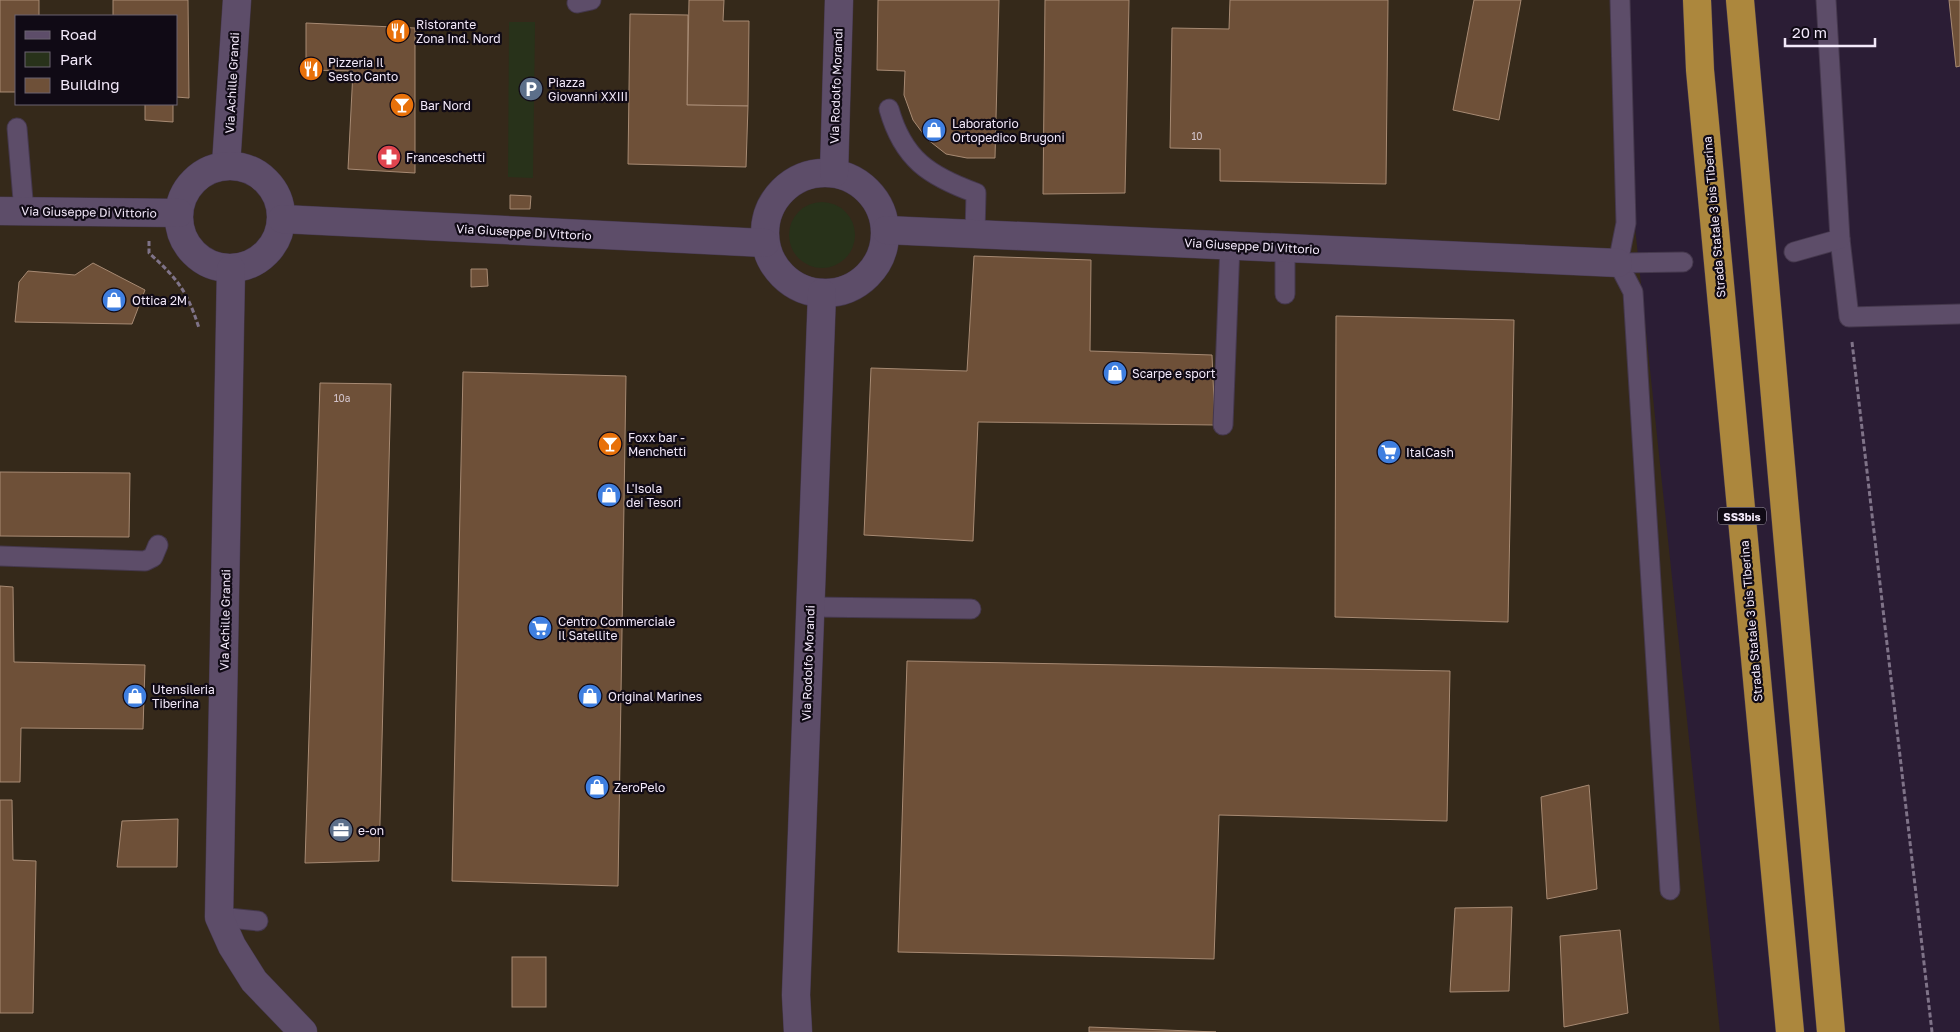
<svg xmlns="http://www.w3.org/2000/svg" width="1960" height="1032" font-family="'Golos Text',sans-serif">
  <rect width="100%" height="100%" fill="#2b1d35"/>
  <!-- industrial -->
  <path fill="#35291a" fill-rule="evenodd" d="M0 0H1611L1720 1032H0ZM16 16H176V104H16Z"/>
  <!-- green -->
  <g fill="#28321a">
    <path d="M509 22H535L533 178 508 177Z"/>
    <circle cx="822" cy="235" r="33"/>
  </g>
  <!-- building -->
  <g fill="#6e5038" stroke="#a78a73">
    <path d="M0 0H39V16H16V92H0Z"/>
    <path d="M113 0H188L189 98 176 97V16H113Z"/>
    <path d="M689 0H724L723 21H749L748 106 687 105Z"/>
    <path d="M878 0H999L995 158H967L946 154 927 139 913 120 904 95 905 71 877 70Z"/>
    <path d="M1045 0H1129L1125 193 1043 194Z"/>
    <path d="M1230 0H1388L1386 184 1220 181V149L1170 148 1172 28 1229 29Z"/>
    <path d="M1474 0H1521L1499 120 1453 110Z"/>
    <path d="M1949 0H1960V66L1956 67Z"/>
    <path d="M630 14 688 15 687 105 748 106 746 167 628 164Z"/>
    <path d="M306 23 415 28V173L348 169 353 71 306 70Z"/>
    <path d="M145 104H173V122L145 120Z"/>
    <path d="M510 195 531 196 530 209H510Z"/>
    <path d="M974 256 1091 260 1090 351 1212 355 1215 425 978 422 973 541 864 535 871 368 967 371Z"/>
    <path d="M93 263 145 290 132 324 15 322 19 282 28 271 75 275Z"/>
    <path d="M471 269H487L488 286 471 287Z"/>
    <path d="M1336 316 1514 320 1508 622 1335 617Z"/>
    <path d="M463 372 626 376 618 886 452 881Z"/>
    <path d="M320 383 391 384 379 861 305 863Z"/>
    <path d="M0 472 130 473 129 537 0 536Z"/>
    <path d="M0 586 13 587 14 662 145 665 143 729 21 728 20 782H0Z"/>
    <path d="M907 661 1450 671 1447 821 1219 815 1214 959 898 952Z"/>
    <path d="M1589 785 1597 889 1547 899 1541 797Z"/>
    <path d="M0 800H12L13 860 36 861 33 1013H0Z"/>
    <path d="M178 819 177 867H117L122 821Z"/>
    <path d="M1512 907 1509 991 1450 992 1455 908Z"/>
    <path d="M1620 930 1628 1013 1564 1027 1560 936Z"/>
    <rect x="512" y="957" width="34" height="50"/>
    <path d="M1089 1027 1216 1032H1089Z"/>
  </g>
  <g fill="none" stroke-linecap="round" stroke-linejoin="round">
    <!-- lane casing -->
    <g stroke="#45384d" stroke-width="21">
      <g id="lane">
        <path d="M1620 0 1626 223 1618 263 1633 292 1670 890"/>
        <path d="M577 3 591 0"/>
        <path d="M889 109C903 159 929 176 976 193L975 234"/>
        <path d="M17 128 24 212"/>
        <path d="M1840 239 1849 317 1960 314"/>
        <path d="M1285 248V294"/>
        <path d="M1794 252 1840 239 1826 0"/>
        <path d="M1618 263 1683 262"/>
        <path d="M1223 425 1230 245"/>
        <path d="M0 556 145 561 153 557 158 545"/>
        <path d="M810 607 971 609"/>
        <path d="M219 917 258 921"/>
      </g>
    </g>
    <!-- street casing -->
    <g stroke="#45384d" stroke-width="29">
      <g id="street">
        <path d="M226 165 237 0"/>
        <circle cx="230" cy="217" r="51"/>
        <circle cx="825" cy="233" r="60"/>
        <path d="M834 173 839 0"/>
        <path d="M0 211 179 213"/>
        <path d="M282 219 765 243"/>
        <path d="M886 230 1618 263"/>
        <path d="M231 269 219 917 232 946 254 981 303 1032"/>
        <path d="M798 1032 796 995 822 293"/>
      </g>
    </g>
    <!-- highway casing -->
    <g stroke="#45384d" stroke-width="29">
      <g id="highway">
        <path d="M1697 0 1700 70 1790 1032"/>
        <path d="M1740 0 1831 1032"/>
      </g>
    </g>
    <!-- path -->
    <g stroke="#7f7388" stroke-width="3" stroke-dasharray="5 2.5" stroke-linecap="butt">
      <path d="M149 241V253C178 279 187 291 199 328"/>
      <path d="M1852 342 1932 1032"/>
    </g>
    <!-- lane -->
    <use href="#lane" stroke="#5d4d69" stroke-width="19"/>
    <!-- street -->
    <use href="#street" stroke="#5d4d69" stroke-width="28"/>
    <!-- highway -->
    <use href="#highway" stroke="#ac873d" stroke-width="28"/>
  </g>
  <!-- icons -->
  <defs>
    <g id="restaurant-disc" transform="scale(1.25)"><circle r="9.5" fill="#e8710a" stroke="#100a15"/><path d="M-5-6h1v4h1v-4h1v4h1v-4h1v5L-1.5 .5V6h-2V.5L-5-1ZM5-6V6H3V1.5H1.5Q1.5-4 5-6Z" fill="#fff"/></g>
    <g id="parking-disc" transform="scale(1.25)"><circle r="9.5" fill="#5c6f8a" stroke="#100a15"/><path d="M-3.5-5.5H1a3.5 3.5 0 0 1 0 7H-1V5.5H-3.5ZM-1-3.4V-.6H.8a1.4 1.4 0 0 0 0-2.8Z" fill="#fff"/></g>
    <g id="bar-disc" transform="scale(1.25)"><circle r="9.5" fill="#e8710a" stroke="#100a15"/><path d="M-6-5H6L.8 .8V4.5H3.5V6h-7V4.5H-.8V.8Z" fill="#fff"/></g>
    <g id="shop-disc" transform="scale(1.25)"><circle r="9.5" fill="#3f7fe0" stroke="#100a15"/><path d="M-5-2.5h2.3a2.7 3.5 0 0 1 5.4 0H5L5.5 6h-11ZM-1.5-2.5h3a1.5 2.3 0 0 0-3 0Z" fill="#fff"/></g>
    <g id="pharmacy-disc" transform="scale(1.25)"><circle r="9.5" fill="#e0444e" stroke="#100a15"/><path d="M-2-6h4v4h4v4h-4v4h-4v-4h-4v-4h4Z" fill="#fff"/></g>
    <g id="supermarket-disc" transform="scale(1.25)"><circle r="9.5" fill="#3f7fe0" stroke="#100a15"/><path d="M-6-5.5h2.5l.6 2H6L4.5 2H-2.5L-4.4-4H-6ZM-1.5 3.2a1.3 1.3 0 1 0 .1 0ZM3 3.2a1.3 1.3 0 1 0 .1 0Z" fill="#fff"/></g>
    <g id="office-disc" transform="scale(1.25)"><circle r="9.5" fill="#5c6f8a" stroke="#100a15"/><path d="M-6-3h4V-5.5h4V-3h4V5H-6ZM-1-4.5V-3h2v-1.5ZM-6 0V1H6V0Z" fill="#fff"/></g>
  </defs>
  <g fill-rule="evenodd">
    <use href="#restaurant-disc" x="398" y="31"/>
    <use href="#restaurant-disc" x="311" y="69"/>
    <use href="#parking-disc" x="531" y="89"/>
    <use href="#bar-disc" x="402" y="105"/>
    <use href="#shop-disc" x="934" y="130"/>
    <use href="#pharmacy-disc" x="389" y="157"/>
    <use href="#shop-disc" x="114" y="300"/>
    <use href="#shop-disc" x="1115" y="373"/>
    <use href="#bar-disc" x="610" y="444"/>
    <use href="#supermarket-disc" x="1389" y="452"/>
    <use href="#shop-disc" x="609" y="495"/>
    <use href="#supermarket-disc" x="540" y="628"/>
    <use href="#shop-disc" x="135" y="696"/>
    <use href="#shop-disc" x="590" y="696"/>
    <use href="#shop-disc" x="597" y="787"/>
    <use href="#office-disc" x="341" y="830"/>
  </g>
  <g text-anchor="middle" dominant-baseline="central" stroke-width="4.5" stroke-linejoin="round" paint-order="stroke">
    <!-- number labels -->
    <g font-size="10" fill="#d2c3ca">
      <text x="1197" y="136">10</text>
      <text x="342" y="398">10a</text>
    </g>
    <!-- shield labels -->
    <rect fill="#100a15" stroke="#afa6b5" stroke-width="1" x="1718" y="507.5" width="48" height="17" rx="4"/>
    <g font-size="11" font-weight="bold" fill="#f3e9fa">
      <text x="1742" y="516">SS3bis</text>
    </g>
    <!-- poi labels -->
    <g font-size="12" fill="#f3e9fa" stroke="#100a15" text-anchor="start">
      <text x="416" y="24">Ristorante<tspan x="416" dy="14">Zona Ind. Nord</tspan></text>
      <text x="328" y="62">Pizzeria Il<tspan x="328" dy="14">Sesto Canto</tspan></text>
      <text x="548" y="82">Piazza<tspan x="548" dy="14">Giovanni XXIII</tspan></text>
      <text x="420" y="105">Bar Nord</text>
      <text x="952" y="123">Laboratorio<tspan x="952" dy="14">Ortopedico Brugoni</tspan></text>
      <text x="406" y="157">Franceschetti</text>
      <text x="132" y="300">Ottica 2M</text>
      <text x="1132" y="373">Scarpe e sport</text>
      <text x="628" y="437">Foxx bar -<tspan x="628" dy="14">Menchetti</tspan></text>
      <text x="1406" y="452">ItalCash</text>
      <text x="626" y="488">L'Isola<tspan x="626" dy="14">dei Tesori</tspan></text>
      <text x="558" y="621">Centro Commerciale<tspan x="558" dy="14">Il Satellite</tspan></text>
      <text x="152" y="689">Utensileria<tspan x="152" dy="14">Tiberina</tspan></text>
      <text x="608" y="696">Original Marines</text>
      <text x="614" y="787">ZeroPelo</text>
      <text x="358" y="830">e-on</text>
    </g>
    <!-- street labels -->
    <g font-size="12" fill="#f3e9fa" stroke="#100a15">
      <text transform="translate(232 83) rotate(-87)">Via Achille Grandi</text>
      <text transform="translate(836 86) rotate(-88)">Via Rodolfo Morandi</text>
      <text transform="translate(89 212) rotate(1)">Via Giuseppe Di Vittorio</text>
      <text transform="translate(1714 217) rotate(-95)">Strada Statale 3 bis Tiberina</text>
      <text transform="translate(524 232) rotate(3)">Via Giuseppe Di Vittorio</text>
      <text transform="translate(1252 246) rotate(3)">Via Giuseppe Di Vittorio</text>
      <text transform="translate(225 620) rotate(-89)">Via Achille Grandi</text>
      <text transform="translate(1751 621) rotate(-95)">Strada Statale 3 bis Tiberina</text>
      <text transform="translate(808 663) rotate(-88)">Via Rodolfo Morandi</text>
    </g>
  </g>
  <!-- legend -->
  <rect x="15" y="15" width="162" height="90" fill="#100a15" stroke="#6b6371"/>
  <rect x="25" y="31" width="25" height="8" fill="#5d4d69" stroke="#6b6371"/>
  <text x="60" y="40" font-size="15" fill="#f3e9fa">Road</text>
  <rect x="25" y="52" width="25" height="15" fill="#28321a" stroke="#6b6371"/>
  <text x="60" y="65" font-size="15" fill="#f3e9fa">Park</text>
  <rect x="25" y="78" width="25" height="15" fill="#6e5038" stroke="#6b6371"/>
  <text x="60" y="90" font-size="15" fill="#f3e9fa">Building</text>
  <!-- scale -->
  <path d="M1785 38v8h90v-8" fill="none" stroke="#f3e9fa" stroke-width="2.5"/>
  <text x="1792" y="38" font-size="15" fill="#f3e9fa" stroke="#100a15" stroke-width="4" paint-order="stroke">20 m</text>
</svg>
